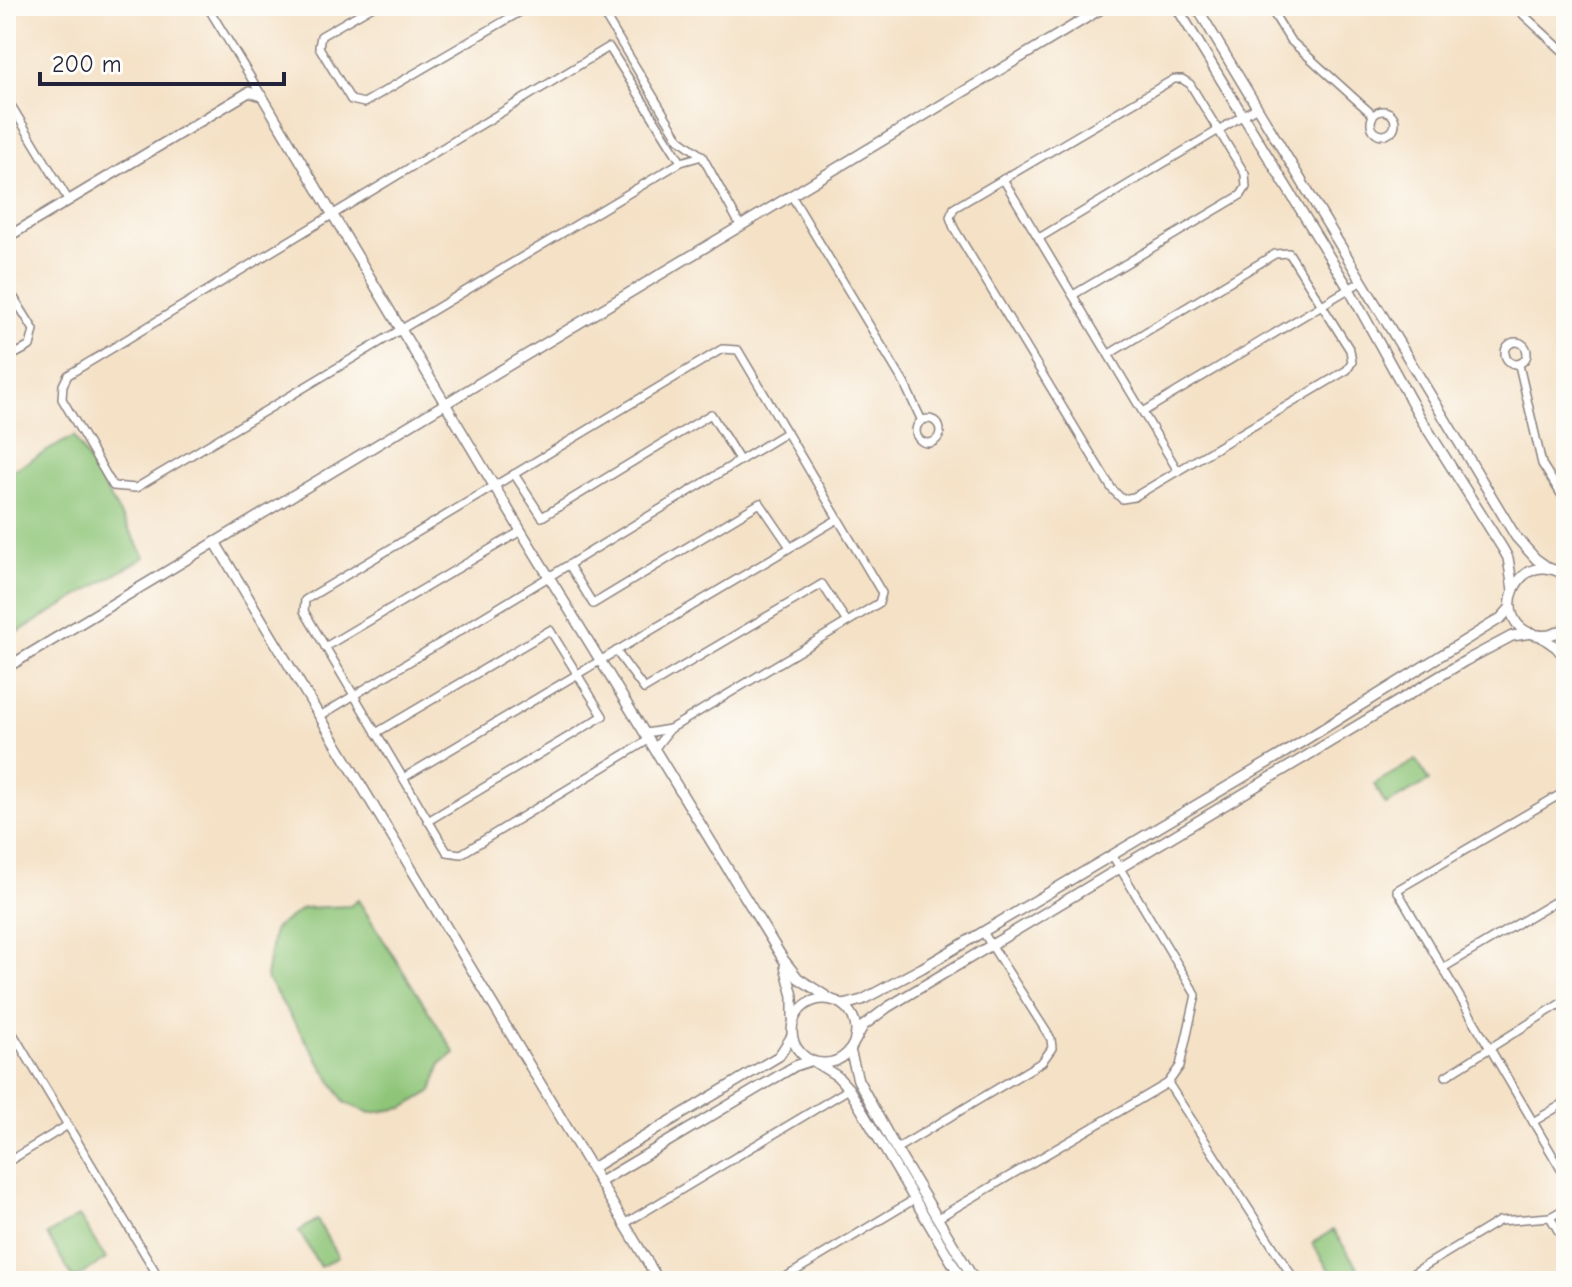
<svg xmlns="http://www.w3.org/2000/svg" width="1572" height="1287" font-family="'Comic Neue',sans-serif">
  <rect width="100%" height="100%" fill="#fdfcf7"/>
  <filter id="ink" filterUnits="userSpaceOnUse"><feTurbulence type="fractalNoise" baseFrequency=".0125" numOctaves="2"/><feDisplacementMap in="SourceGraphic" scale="16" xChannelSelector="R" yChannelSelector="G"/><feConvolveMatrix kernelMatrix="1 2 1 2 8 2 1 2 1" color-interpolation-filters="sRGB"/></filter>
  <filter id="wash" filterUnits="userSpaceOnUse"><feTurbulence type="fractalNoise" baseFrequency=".006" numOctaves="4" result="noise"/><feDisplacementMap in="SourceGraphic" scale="32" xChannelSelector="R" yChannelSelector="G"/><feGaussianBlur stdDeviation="1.8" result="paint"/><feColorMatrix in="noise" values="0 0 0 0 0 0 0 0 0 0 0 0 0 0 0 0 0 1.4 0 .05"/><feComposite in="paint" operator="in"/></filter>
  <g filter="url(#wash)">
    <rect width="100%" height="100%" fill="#f4e1c6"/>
    <!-- green -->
    <g fill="#8ec578" stroke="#58745a" stroke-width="2">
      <path d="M74 436 145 557 6 639V474Z"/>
      <path d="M1416 760 1429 781 1386 805 1374 784Z"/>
      <path d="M358 900 455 1053 441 1063 432 1091 403 1108 370 1113 345 1103 266 977 274 929 303 908 350 906Z"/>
      <path d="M79 1216 106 1259 74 1279 47 1235Z"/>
      <path d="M317 1220 338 1257 320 1267 299 1231Z"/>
      <path d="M1333 1230 1359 1270 1341 1281H1336L1312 1243Z"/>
    </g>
  </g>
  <g filter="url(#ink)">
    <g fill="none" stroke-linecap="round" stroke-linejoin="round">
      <!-- street casing -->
      <g stroke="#8b8280" stroke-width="10">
        <g id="street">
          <path d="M207 6 262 96"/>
          <path d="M373 6 321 36 319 47 351 100 364 103 530 6"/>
          <path d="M599 6 679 139 702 156 740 225"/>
          <path d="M1269 6 1290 40 1373 115"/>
          <path d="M1514 6 1566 54"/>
          <path d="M6 97 69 201"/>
          <circle cx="1383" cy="123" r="12"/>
          <path d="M681 162 609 47 68 375 63 385 62 399 113 486 136 488 681 162 702 156"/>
          <path d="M1003 179 1178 471"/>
          <path d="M791 195 904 383 922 421"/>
          <path d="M1039 238 1257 107"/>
          <path d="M6 285 34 330 30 346 6 359"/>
          <path d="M1073 295 1241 195 1246 187 1245 174 1190 84 1182 79H1174L954 208 950 217 954 228 1112 489 1122 499 1134 497 1347 370 1352 362 1350 350 1289 253 1275 254 1109 354"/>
          <circle cx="1516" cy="353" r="11"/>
          <path d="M1519 365 1542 464 1566 502"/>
          <path d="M1143 412 1362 281"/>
          <circle cx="928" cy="431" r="12"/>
          <path d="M514 474 542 517 711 414 740 461"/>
          <path d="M569 565 593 604 760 503 790 547"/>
          <path d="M325 647 521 531"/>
          <path d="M616 651 644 689 822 584 847 622"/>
          <path d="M320 716 787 432"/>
          <path d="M376 733 550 630 603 716 428 821"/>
          <path d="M646 733 670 729"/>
          <path d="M650 739 461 854 447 852 304 611 305 600 722 349 738 350 882 593 879 603 670 729 655 748"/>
          <path d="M403 778 838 519"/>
          <path d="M1566 791 1397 890 1566 1178"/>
          <path d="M1443 968 1566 895"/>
          <path d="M6 1022 161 1281"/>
          <path d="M1446 1076 1566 1000"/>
          <path d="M1168 1083 1295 1281"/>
          <path d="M1533 1122 1566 1102"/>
          <path d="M896 1149 1042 1062 1052 1048 1051 1039 983 932"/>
          <path d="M6 1163 68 1125"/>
          <path d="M1550 1217 1566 1208"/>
          <path d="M938 1218 1168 1083 1180 1066 1196 995 1112 855"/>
          <path d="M624 1224 849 1089"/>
          <path d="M779 1281 915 1199"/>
          <path d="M1400 1281 1499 1221 1550 1217 1566 1244"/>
        </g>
      </g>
      <!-- secondary casing -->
      <g stroke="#8b8280" stroke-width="12">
        <g id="secondary">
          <path d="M1176 6 1349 289 1421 419 1503 549 1508 558 1513 590"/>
          <path d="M1196 6 1516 537 1536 559 1550 569"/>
          <path d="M6 238 249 92 262 96 521 531 783 959 798 978 832 1000"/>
          <path d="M215 542 659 1281"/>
          <path d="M1566 576C1518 543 1486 623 1536 635 1547 637 1557 634 1566 627"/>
          <path d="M1539 635 1556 647 1566 659"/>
          <path d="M6 668 1106 6"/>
          <path d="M785 966 793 996V1018"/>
          <circle cx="824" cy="1031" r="32"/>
          <path d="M844 1005 862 1000 922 968 1284 753 1501 618 1511 607"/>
          <path d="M855 1041 863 1026 888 1007 1465 661 1512 636 1532 633"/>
          <path d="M850 1050 858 1080 896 1149 975 1281"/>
          <path d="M816 1063 837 1076 849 1089 963 1281"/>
          <path d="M592 1168 779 1056 792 1036"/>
          <path d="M600 1182 795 1066 810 1061"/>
        </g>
      </g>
      <!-- street -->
      <use href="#street" stroke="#fff" stroke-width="7"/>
      <!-- secondary -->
      <use href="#secondary" stroke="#fff" stroke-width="9"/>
    </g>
  </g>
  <!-- margin -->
  <rect width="1572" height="1287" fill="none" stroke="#fdfcf7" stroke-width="32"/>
  <!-- scale -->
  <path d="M40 72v12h244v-12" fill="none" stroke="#22223b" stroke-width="4"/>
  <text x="52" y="72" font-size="24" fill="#22223b" stroke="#fdfcf7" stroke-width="6" paint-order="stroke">200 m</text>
</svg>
